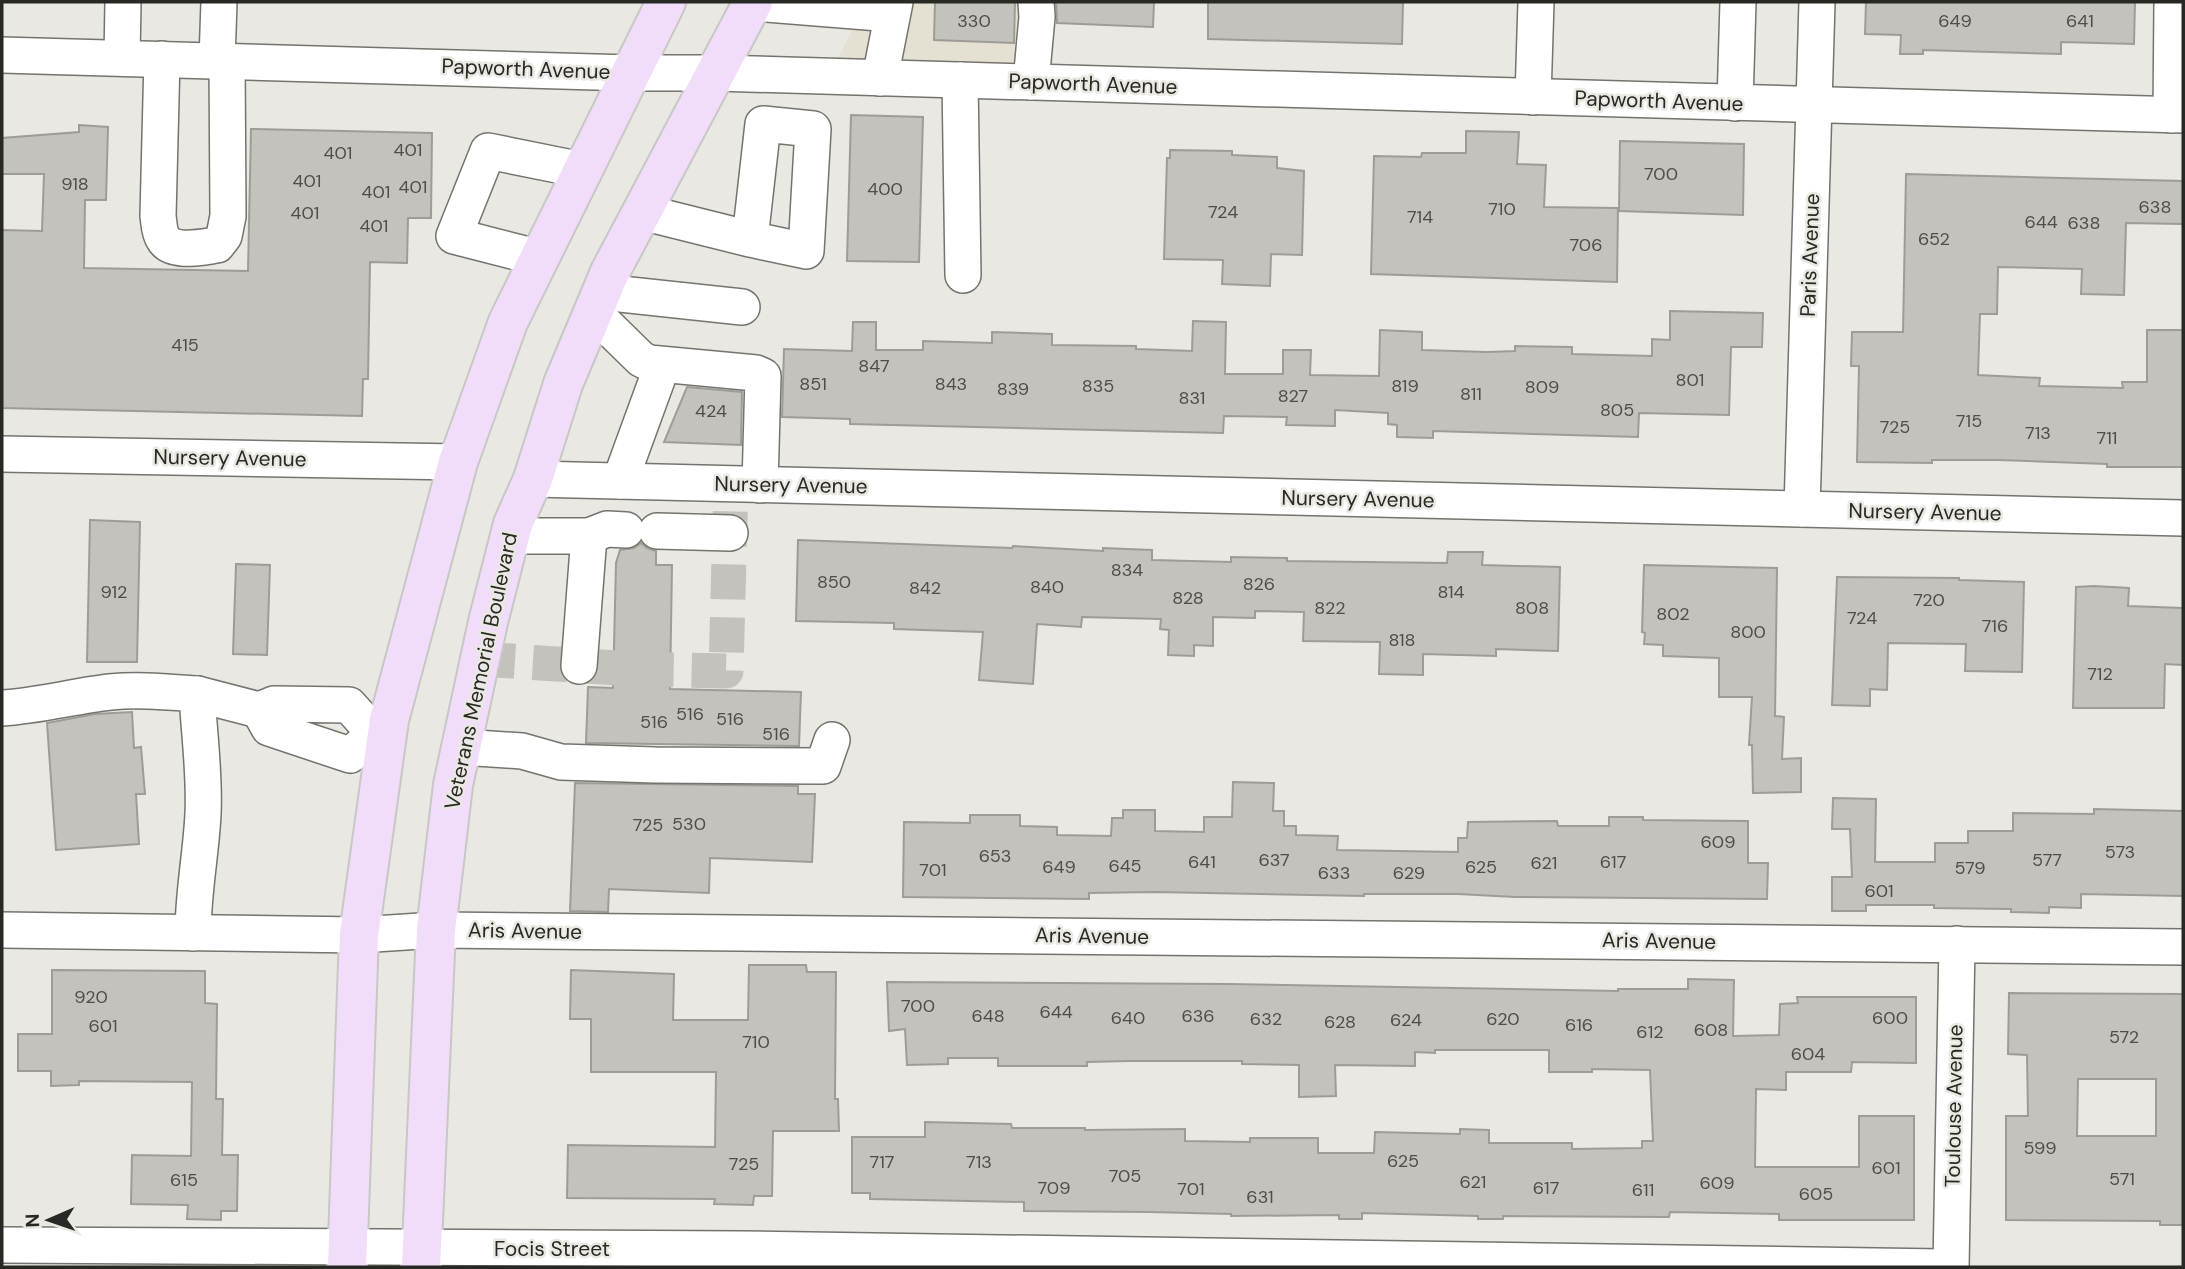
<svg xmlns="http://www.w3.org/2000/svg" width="2185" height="1269" font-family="'DM Sans',sans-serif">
  <rect width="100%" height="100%" fill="#eae8e2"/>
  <!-- built -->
  <g fill="#e4e0d2">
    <path d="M866 2H1025L1021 73 837 60Z"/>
    <path d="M463 1264 841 1267H463Z"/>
  </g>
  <!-- building -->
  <g fill="#c4c2bc" stroke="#9e9c96" stroke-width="2" fill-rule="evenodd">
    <path d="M935 2H1015L1014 43 934 40Z"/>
    <path d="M1056 2H1154L1153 27 1057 23Z"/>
    <path d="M1208 2H1403L1402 44 1208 39Z"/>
    <path d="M1866 2H2135L2134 44 2061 42V54L1923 50V54H1900L1901 35 1865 34Z"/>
    <path d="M851 115 923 117 919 262 847 261Z"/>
    <path d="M79 125 108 127 106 200H85L84 268 248 271 251 129 432 133 431 218H408L407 263 370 262 368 379H363L362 416 2 408V230L42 231 44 174H2V138L79 132Z"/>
    <path d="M1466 131 1519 132 1517 164 1546 165 1544 207 1618 208 1617 282 1371 274 1374 156 1421 157 1422 153H1466Z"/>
    <path d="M1620 141 1744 144 1743 215 1619 211Z"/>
    <path d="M1170 150 1232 151V155L1277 157V168L1304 171 1302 255 1271 254 1270 286 1222 284 1223 260 1164 259 1167 158H1170Z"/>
    <path d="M1906 174 2183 181V224L2126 223 2124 295 2081 294 2082 269 1998 267 1997 314H1980L1978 375 2040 378 2039 386 2123 388 2122 382H2147V330H2183V467H2107V464L1999 460H1932V463L1857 462 1859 366H1851L1852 332H1903Z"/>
    <path d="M1670 311 1763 313 1762 347H1731L1729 415 1639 413 1638 437 1433 431V438L1397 437V425L1388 424V413L1335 410V426L1286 425 1287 417 1224 416 1223 433 850 424V419L782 417 784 349 852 351 853 322H876V350H923V341L992 343V332L1052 334V345L1136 346V349L1192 351 1193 321 1226 322 1225 374H1283V350H1311L1310 375 1379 376 1380 330 1422 332V350L1487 352 1515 351V346L1572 347V354L1652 356V339L1670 340Z"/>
    <path d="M687 387 742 392 741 445 664 442Z"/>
    <path d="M90 520 140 522 137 662H87Z"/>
    <path d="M798 540 1012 548 1013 546 1103 551V548L1152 550V560L1231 562V557L1287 558V561L1447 563 1448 552H1483L1482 565 1560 567 1558 651 1496 649V656L1423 654V675L1379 674 1380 642 1303 641 1304 612 1255 611V618L1213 617V646L1194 645V656L1168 655 1169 630 1160 629 1161 619 1082 617 1081 627 1037 624 1033 684 979 680 983 632 894 629V623L796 621Z"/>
    <path d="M641 543 647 548 656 551V565H672L670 689 801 692 799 746 586 743 588 687 613 688 616 563 620 550 634 548Z"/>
    <path d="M236 564 270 565 267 655 233 654Z"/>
    <path d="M1644 565 1777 568 1775 716 1784 717 1782 759 1801 758V792L1753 793 1752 745H1749L1752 697H1719V658L1663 656V645L1644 644 1645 633 1642 632Z"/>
    <path d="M1837 577 1959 578V580L2024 582 2022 672 1965 671 1966 644 1888 643 1887 690 1870 689V706L1832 705Z"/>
    <path d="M2094 586 2129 588 2128 606 2183 608V665L2165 664 2164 708H2073L2076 587Z"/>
    <path d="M132 712 134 748 141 747 145 794H136L139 844 56 850 47 723 95 714Z"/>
    <path d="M1233 782 1274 783 1273 811H1284V826H1296V835L1338 836 1337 850 1458 852V838H1467L1468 822 1557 821 1558 826H1609V817H1643V820L1748 821V863H1768L1767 899 1515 897 1458 894H1364V896L1155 892 1089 893V899L903 897 904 822 970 823V815H1020V826L1057 827V835L1111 836 1112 818H1123V810H1155V831L1204 832V817H1232Z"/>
    <path d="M575 783 798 786V794H815L812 862 710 858 709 893 609 889 608 912 570 911Z"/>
    <path d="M1833 798 1876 799 1875 862H1935V843H1968V831H2013V813L2094 814V809L2183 811V896L2081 894V908L2049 907V913L2011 912V909L1934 908V905H1866V911H1832V877H1852L1850 829H1832Z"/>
    <path d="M749 965H806L807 972H836L835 1099H838L839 1131H773L772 1196H754L753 1205 714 1204 715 1199 567 1198 568 1145 715 1147 716 1072H591V1019H570L571 970 674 974 673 1020H748Z"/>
    <path d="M52 970 205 971V1003L217 1004 216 1099H223L222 1155H238L237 1211H221V1220L187 1219 188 1205 131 1204 132 1155 191 1156 192 1082 79 1081V1085L51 1086V1071H18V1034H52Z"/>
    <path d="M1688 979 1734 980 1733 1036 1779 1035 1780 1004 1798 1003 1797 997H1916V1063L1852 1062 1851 1072H1786V1090L1756 1089 1755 1167H1859V1116H1914V1220H1779V1214L1670 1212 1669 1217 1503 1216V1219H1478V1216L1362 1213V1219H1339V1215L1231 1216V1214L1149 1212 1024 1211V1202L870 1199V1193H852V1137H925V1122L1011 1124 1012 1128H1085V1130L1185 1129V1141L1250 1142V1138H1318V1153H1374L1375 1132 1460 1134V1129L1489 1130V1143H1572V1149L1642 1148V1141H1653L1650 1070 1592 1069V1072H1549V1050H1435V1053L1415 1052V1066L1335 1065 1336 1096 1299 1097V1065L1242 1064V1061H1129L1087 1062V1066H998V1058H948V1064L907 1065 905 1029 889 1031 887 982 1229 984 1618 991V989H1688Z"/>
    <path d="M2009 993 2183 994V1225H2160V1221L2006 1220V1116H2028L2027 1055 2008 1054ZM2078 1079H2156V1136H2077Z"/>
  </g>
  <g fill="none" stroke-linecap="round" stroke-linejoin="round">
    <!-- minor-tunnel -->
    <path stroke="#c3c2bc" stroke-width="35" stroke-dasharray="35 18" stroke-linecap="butt" d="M480 659 633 669 726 671 731 484"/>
    <!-- minor casing -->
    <g stroke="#75736d" stroke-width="38">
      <g id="minor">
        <path d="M752 3 892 14"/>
        <path d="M2 55 630 73H716L2183 115"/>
        <path d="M122 58 123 2"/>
        <path d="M162 59 158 216C159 222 159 232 163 238 171 254 202 247 217 245L224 236 228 216 227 60"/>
        <path d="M217 60 219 2"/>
        <path d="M880 78 895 2"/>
        <path d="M960 80 963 275"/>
        <path d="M1031 82 1037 17 1036 2"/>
        <path d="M1533 97 1536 2"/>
        <path d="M1735 103 1738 2"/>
        <path d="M2171 115 2172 2"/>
        <path d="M642 212 750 239 763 124 813 129 806 251 750 239"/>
        <path d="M540 258 454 236 488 151 582 170"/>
        <path d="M602 292 742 307"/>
        <path d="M593 312 641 359 649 363 756 373 763 376 760 485"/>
        <path d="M2 454 458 462"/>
        <path d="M533 479 2183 518"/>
        <path d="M620 481 662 366"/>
        <path d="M1802 509 1817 2"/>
        <path d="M657 531 730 533"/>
        <path d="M510 536H589L607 529 626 530"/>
        <path d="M579 666 589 536"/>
        <path d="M197 694 259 710"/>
        <path d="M2 708C38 706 74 696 110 692 139 689 168 692 197 694 199 733 205 774 203 814 201 854 193 893 193 933"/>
        <path d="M375 734 350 755 269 728 259 710 274 704 349 705 375 734 387 736"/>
        <path d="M461 747 522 751 561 762 655 765 823 766 832 740"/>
        <path d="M2 930 359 935 436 930 2183 947"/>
        <path d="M2 1245 741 1249 1942 1267"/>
        <path d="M1951 1267 1957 944"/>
      </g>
    </g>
    <!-- major casing -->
    <g stroke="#c7c7c6" stroke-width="42">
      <g id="major">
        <path d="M347 1267 359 935 389 720 458 462 508 322 666 2"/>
        <path d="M421 1267 436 930 453 785 488 622 513 524 533 479 563 384 610 272 753 2"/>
      </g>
    </g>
    <!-- minor -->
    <use href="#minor" stroke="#fff" stroke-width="35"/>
    <!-- major -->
    <use href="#major" stroke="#f1ddfa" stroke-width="38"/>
  </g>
  <g text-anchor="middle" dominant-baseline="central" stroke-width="5" stroke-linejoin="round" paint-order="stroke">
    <!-- number labels -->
    <g font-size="18" fill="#4f4e4b">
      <text x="974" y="21">330</text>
      <text x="1955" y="21">649</text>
      <text x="2080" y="21">641</text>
      <text x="408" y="150">401</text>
      <text x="338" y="153">401</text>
      <text x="1661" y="174">700</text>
      <text x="307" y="181">401</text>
      <text x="75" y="184">918</text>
      <text x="413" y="187">401</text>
      <text x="885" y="189">400</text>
      <text x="376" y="192">401</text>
      <text x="2155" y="207">638</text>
      <text x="1502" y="209">710</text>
      <text x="1223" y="212">724</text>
      <text x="305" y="213">401</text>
      <text x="1420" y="217">714</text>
      <text x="2041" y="222">644</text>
      <text x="2084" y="223">638</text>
      <text x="374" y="226">401</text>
      <text x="1934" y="239">652</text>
      <text x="1586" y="245">706</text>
      <text x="185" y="345">415</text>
      <text x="874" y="366">847</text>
      <text x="1690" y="380">801</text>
      <text x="813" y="384">851</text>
      <text x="951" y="384">843</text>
      <text x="1098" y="386">835</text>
      <text x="1405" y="386">819</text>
      <text x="1542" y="387">809</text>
      <text x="1013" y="389">839</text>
      <text x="1471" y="394">811</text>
      <text x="1293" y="396">827</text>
      <text x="1192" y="398">831</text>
      <text x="1617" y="410">805</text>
      <text x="711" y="411">424</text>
      <text x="1969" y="421">715</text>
      <text x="1895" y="427">725</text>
      <text x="2038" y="433">713</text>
      <text x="2107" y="438">711</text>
      <text x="1127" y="570">834</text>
      <text x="834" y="582">850</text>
      <text x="1259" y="584">826</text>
      <text x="1047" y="587">840</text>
      <text x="925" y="588">842</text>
      <text x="114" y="592">912</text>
      <text x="1451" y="592">814</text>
      <text x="1188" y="598">828</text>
      <text x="1929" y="600">720</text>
      <text x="1330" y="608">822</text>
      <text x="1532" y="608">808</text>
      <text x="1673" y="614">802</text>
      <text x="1862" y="618">724</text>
      <text x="1995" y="626">716</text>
      <text x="1748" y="632">800</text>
      <text x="1402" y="640">818</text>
      <text x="2100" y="674">712</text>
      <text x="690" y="714">516</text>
      <text x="730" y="719">516</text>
      <text x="654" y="722">516</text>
      <text x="776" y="734">516</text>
      <text x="689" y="824">530</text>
      <text x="648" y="825">725</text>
      <text x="1718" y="842">609</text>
      <text x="2120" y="852">573</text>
      <text x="995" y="856">653</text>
      <text x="1274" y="860">637</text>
      <text x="2047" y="860">577</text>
      <text x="1202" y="862">641</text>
      <text x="1613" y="862">617</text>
      <text x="1544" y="863">621</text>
      <text x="1125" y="866">645</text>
      <text x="1059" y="867">649</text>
      <text x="1481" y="867">625</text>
      <text x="1970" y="868">579</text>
      <text x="933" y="870">701</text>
      <text x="1334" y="873">633</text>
      <text x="1409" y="873">629</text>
      <text x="1879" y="891">601</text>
      <text x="91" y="997">920</text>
      <text x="918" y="1006">700</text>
      <text x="1056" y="1012">644</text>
      <text x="988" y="1016">648</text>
      <text x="1198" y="1016">636</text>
      <text x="1128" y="1018">640</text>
      <text x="1890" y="1018">600</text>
      <text x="1266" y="1019">632</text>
      <text x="1503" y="1019">620</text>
      <text x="1406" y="1020">624</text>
      <text x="1340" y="1022">628</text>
      <text x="1579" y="1025">616</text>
      <text x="103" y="1026">601</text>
      <text x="1711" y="1030">608</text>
      <text x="1650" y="1032">612</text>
      <text x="2124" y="1037">572</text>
      <text x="756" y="1042">710</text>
      <text x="1808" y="1054">604</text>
      <text x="2040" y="1148">599</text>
      <text x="1403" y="1161">625</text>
      <text x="882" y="1162">717</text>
      <text x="979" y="1162">713</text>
      <text x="744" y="1164">725</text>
      <text x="1886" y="1168">601</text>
      <text x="1125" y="1176">705</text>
      <text x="2122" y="1179">571</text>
      <text x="184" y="1180">615</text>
      <text x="1473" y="1182">621</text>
      <text x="1717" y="1183">609</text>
      <text x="1054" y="1188">709</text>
      <text x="1546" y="1188">617</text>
      <text x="1191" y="1189">701</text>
      <text x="1643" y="1190">611</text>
      <text x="1816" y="1194">605</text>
      <text x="1260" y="1197">631</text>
    </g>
    <!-- street labels -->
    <g font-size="21" fill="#282825" stroke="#eae8e2">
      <text transform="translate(526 69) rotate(2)">Papworth Avenue</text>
      <text transform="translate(1093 84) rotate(2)">Papworth Avenue</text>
      <text transform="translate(1659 101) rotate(2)">Papworth Avenue</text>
      <text transform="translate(1810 255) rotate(-88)">Paris Avenue</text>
      <text transform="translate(230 458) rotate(1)">Nursery Avenue</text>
      <text transform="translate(791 485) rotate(1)">Nursery Avenue</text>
      <text transform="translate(1358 499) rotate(1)">Nursery Avenue</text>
      <text transform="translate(1925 512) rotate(1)">Nursery Avenue</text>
      <text transform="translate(481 671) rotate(-78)">Veterans Memorial Boulevard</text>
      <text transform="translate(525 931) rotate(1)">Aris Avenue</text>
      <text transform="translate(1092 936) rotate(1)">Aris Avenue</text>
      <text transform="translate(1659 941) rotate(1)">Aris Avenue</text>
      <text transform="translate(1954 1106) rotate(-89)">Toulouse Avenue</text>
      <text x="552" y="1249">Focis Street</text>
    </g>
  </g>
  <!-- border -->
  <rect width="2185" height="1269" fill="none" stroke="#282825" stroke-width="7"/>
  <!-- north arrow -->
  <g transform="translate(49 1220) rotate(268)" stroke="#eae8e2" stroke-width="5" paint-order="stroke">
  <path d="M0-5L12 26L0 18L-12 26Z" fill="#282825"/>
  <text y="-10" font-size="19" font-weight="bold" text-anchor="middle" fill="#282825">N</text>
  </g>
</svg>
